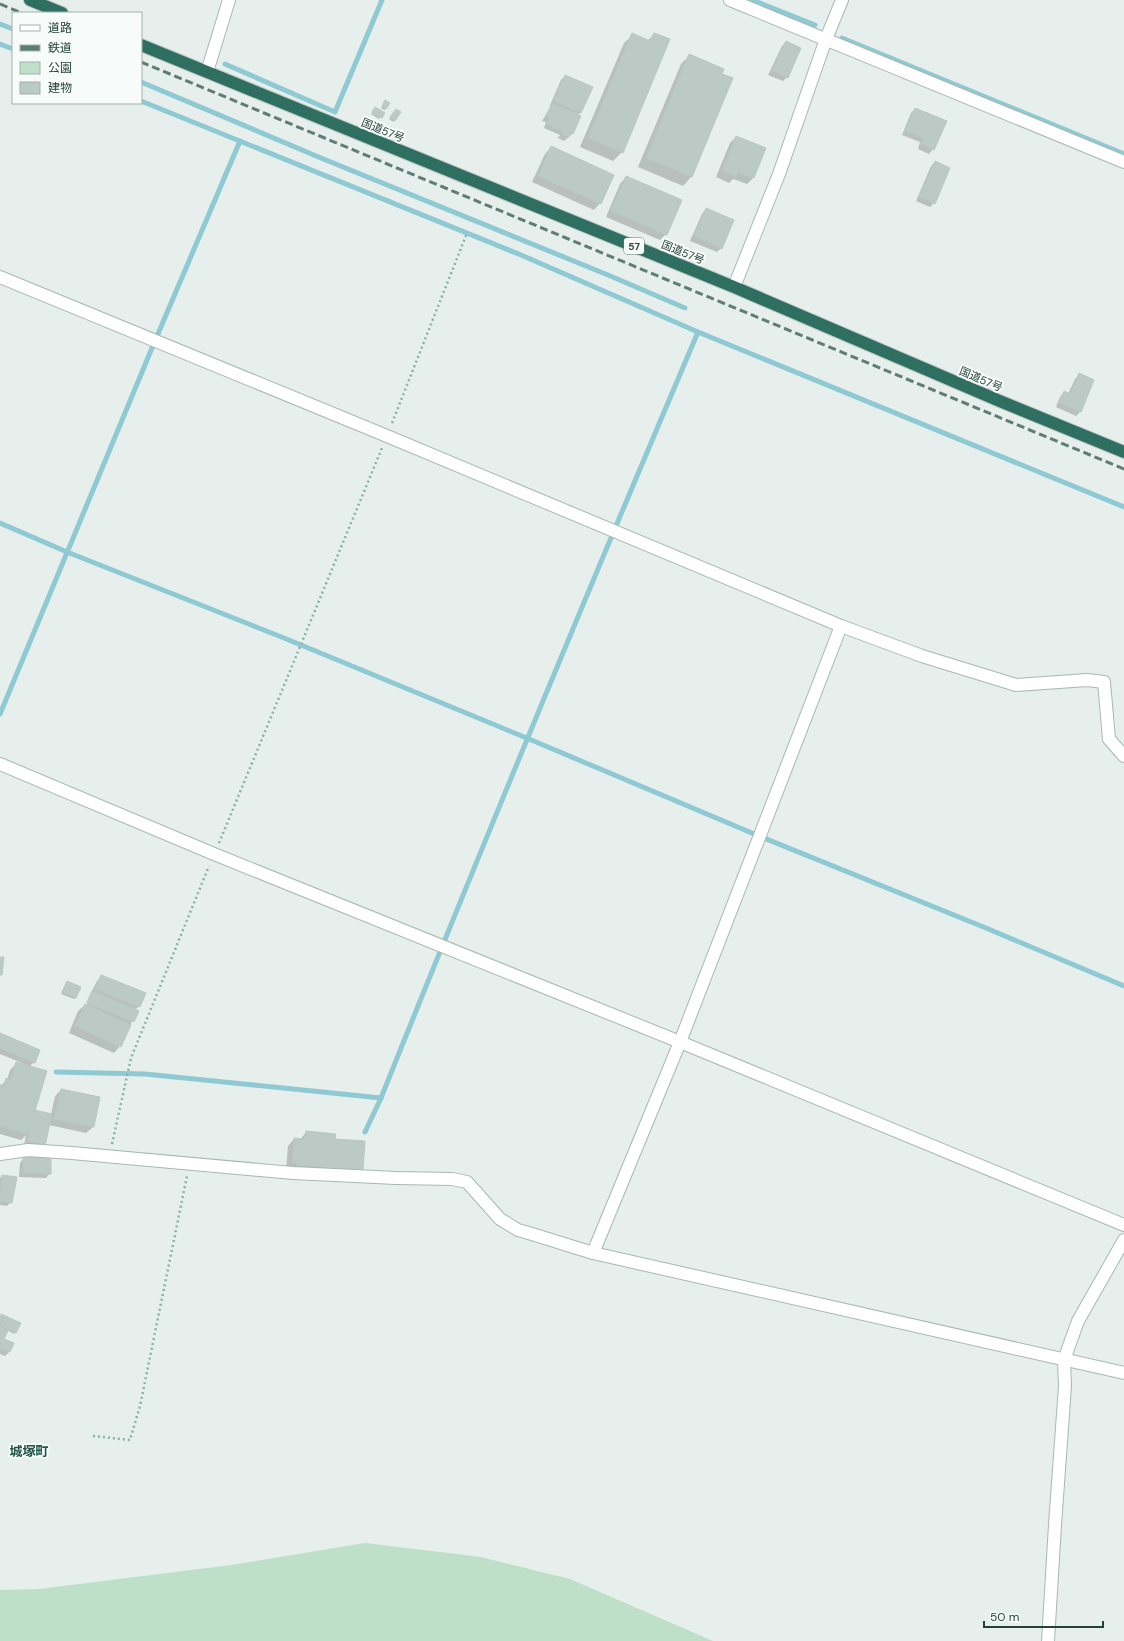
<svg xmlns="http://www.w3.org/2000/svg" width="1124" height="1641" font-family="'DM Sans','Noto Sans JP',sans-serif">
  <rect width="100%" height="100%" fill="#e6efeb"/>
  <!-- green -->
  <path fill="#bfe0c8" d="M365 1543 481 1557 570 1579 713 1641H0V1590L39 1589 231 1565Z"/>
  <!-- shadow -->
  <g fill="#0003" fill-rule="evenodd">
    <path d="M654 34 622 152 613 161 580 147 624 43 633 35 647 41Z"/>
    <path d="M786 42 787 77 783 81 768 75 782 46Z"/>
    <path d="M690 55 721 74 732 79 691 177 683 186 638 167 681 64Z"/>
    <path d="M565 76 592 88 580 113 577 116 580 117 572 134 564 141 558 138 560 135 544 128 546 122 542 121 551 106 550 105 561 80Z"/>
    <path d="M384 103 386 109 384 110 381 108Z"/>
    <path d="M915 109 933 149 929 154 918 149 920 142 902 135 911 113Z"/>
    <path d="M374 110 384 113 379 119 371 114Z"/>
    <path d="M394 112V120L393 122 389 119Z"/>
    <path d="M736 137 765 148 753 178 747 184 733 179 729 183 716 177 730 143Z"/>
    <path d="M551 147 600 203 594 210 532 182 545 154Z"/>
    <path d="M935 162 934 203 930 207 916 201 931 166Z"/>
    <path d="M626 177 666 234 660 240 606 217 620 184Z"/>
    <path d="M706 209 721 248 717 252 690 241 702 214Z"/>
    <path d="M1079 375 1093 380 1080 412 1076 416 1056 407 1060 397 1064 393 1068 394 1075 379Z"/>
    <path d="M101 977 139 1006 135 1010 137 1011 120 1046 114 1053 69 1033 78 1011 85 1005 97 981ZM89 996H91L86 1008 84 1007Z"/>
    <path d="M66 984 76 998 74 999 61 994Z"/>
    <path d="M0 1035 34 1062 29 1067 34 1111 51 1115 55 1096 61 1090 93 1127 86 1133 49 1125 44 1145H24L26 1135 21 1140 0 1134V1086L7 1080 10 1070 17 1063 23 1065 24 1064 0 1054Z"/>
    <path d="M306 1132 334 1139 364 1142 362 1170 355 1176 286 1169 288 1146 294 1139 300 1140Z"/>
    <path d="M24 1158 50 1173 46 1178 19 1177 20 1163Z"/>
    <path d="M2 1176 11 1202 7 1206 0 1205V1178Z"/>
    <path d="M2 1315 15 1332 14 1334 7 1330 3 1339 9 1352 5 1356 0 1354V1329L4 1331 5 1330 0 1327V1317Z"/>
  </g>
  <g fill="none" stroke-linecap="round" stroke-linejoin="round">
    <!-- stream -->
    <g stroke="#8ec9d4" stroke-width="5">
      <path d="M752 0 815 25"/>
      <path d="M0 24 13 29"/>
      <path d="M842 38 1124 154"/>
      <path d="M0 44 13 49"/>
      <path d="M225 64 335 112 382 0"/>
      <path d="M141 82 321 158 608 275 685 308"/>
      <path d="M141 101 521 255 698 332 1124 507"/>
      <path d="M0 523 67 552 284 638 529 739 759 836 986 928 1124 986"/>
      <path d="M0 714 152 348 240 141"/>
      <path d="M56 1072 145 1074 381 1098C484 841 590 586 698 332"/>
      <path d="M365 1132 381 1098"/>
    </g>
  </g>
  <!-- building -->
  <g fill="#bbcac4" stroke="#b8c9c2">
    <path d="M632 33 650 41 654 33 670 39 623 153 588 138Z"/>
    <path d="M786 41 801 48 788 78 772 70Z"/>
    <path d="M689 54 724 69 722 74 733 78 692 177 646 158Z"/>
    <path d="M565 75 593 87 581 113 553 101Z"/>
    <path d="M385 100 390 103 386 109 382 106Z"/>
    <path d="M552 103 581 116 573 134 571 133 569 137 562 134 563 131 547 124 550 118 546 116Z"/>
    <path d="M375 107 385 113 382 118 372 112Z"/>
    <path d="M915 108 947 121 934 150 921 144 924 138 905 131Z"/>
    <path d="M396 109 401 112 395 121 390 117Z"/>
    <path d="M736 136 766 148 754 178 738 172 736 177 722 171Z"/>
    <path d="M551 146 614 175 601 204 538 176Z"/>
    <path d="M935 161 950 168 935 204 919 197Z"/>
    <path d="M626 176 682 200 667 235 611 211Z"/>
    <path d="M706 208 734 220 722 249 694 236Z"/>
    <path d="M1079 373 1094 380 1081 412 1059 403 1064 391 1070 394Z"/>
    <path d="M0 957H4L2 975H0Z"/>
    <path d="M101 975 146 993 140 1007 95 989Z"/>
    <path d="M67 981 81 987 76 998 62 992Z"/>
    <path d="M92 991 139 1011 134 1022 87 1003Z"/>
    <path d="M85 1004 131 1025 121 1047 75 1026Z"/>
    <path d="M0 1033 40 1050 35 1063 0 1048Z"/>
    <path d="M16 1062 47 1071 28 1134 0 1126V1085L4 1086 6 1078 11 1080Z"/>
    <path d="M61 1089 100 1097 94 1127 54 1119Z"/>
    <path d="M34 1110 52 1114 45 1146 27 1141Z"/>
    <path d="M306 1131 336 1134 335 1139 365 1141 363 1170 347 1169V1173L326 1171V1168L296 1165 297 1163H292L294 1138 305 1139Z"/>
    <path d="M23 1157 51 1158V1174L23 1173Z"/>
    <path d="M2 1175 17 1177 12 1203 0 1201Z"/>
    <path d="M1 1314 21 1323 16 1333 0 1325Z"/>
    <path d="M0 1328 8 1331 4 1339 14 1343 10 1352 0 1348Z"/>
  </g>
  <g fill="none" stroke-linecap="round" stroke-linejoin="round">
    <!-- minor casing -->
    <g stroke="#a8b8b2" stroke-width="14">
      <g id="minor">
        <path d="M730 0 1124 162"/>
        <path d="M207 72 229 0"/>
        <path d="M0 277 387 436 841 626 922 656 1016 685 1087 680 1104 682 1109 739 1124 756"/>
        <path d="M734 287 779 174 826 39 842 0"/>
        <path d="M0 764 214 854 680 1042 1124 1225"/>
        <path d="M0 1154 28 1150 72 1153 293 1173 396 1178 452 1179 467 1182 500 1219 518 1230 532 1234 593 1253 1124 1373"/>
        <path d="M593 1253 680 1042 841 626"/>
        <path d="M1048 1641 1055 1525 1065 1386 1064 1360 1078 1321 1124 1240"/>
      </g>
    </g>
    <!-- highway casing -->
    <g stroke="#c2cac8" stroke-width="14">
      <g id="highway">
        <path d="M30 0 62 13"/>
        <path d="M141 45 734 287 1002 402 1124 452"/>
      </g>
    </g>
    <!-- path -->
    <g stroke="#86b3a5" stroke-width="2.5" stroke-dasharray="2 3" stroke-linecap="butt">
      <path d="M392 423 467 233"/>
      <path d="M219 843 382 448"/>
      <path d="M112 1144 131 1058 209 866"/>
      <path d="M93 1436 130 1440 140 1406 187 1176"/>
    </g>
    <!-- minor -->
    <use href="#minor" stroke="#fff" stroke-width="12"/>
    <!-- highway -->
    <use href="#highway" stroke="#2f6f62" stroke-width="12"/>
    <!-- rail -->
    <g stroke="#5f7d75" stroke-width="3" stroke-dasharray="8 4" stroke-linecap="butt">
      <path d="M0 4 22 13"/>
      <path d="M141 62 1124 469"/>
    </g>
  </g>
  <g text-anchor="middle" dominant-baseline="central" stroke-width="4" stroke-linejoin="round" paint-order="stroke">
    <!-- shield labels -->
    <rect fill="#f7fbf9" stroke="#637a73" stroke-width="1" x="624" y="238" width="20" height="16" rx="3"/>
    <g font-size="10" font-weight="bold" fill="#24423a">
      <text x="634" y="246">57</text>
    </g>
    <!-- street labels -->
    <g font-size="11" fill="#24423a" stroke="#f7fbf9">
      <text transform="translate(383 130) rotate(22)">国道57号</text>
      <text transform="translate(683 252) rotate(22)">国道57号</text>
      <text transform="translate(981 379) rotate(23)">国道57号</text>
    </g>
    <!-- quarter labels -->
    <g font-size="13" font-weight="bold" fill="#1f5548" stroke="#f7fbf9">
      <text x="29" y="1451">城塚町</text>
    </g>
  </g>
  <!-- legend -->
  <rect x="12" y="12" width="130" height="92" fill="#f7fbf9" stroke="#a3b1ad"/>
  <rect x="20" y="25" width="20" height="6" fill="#ffffff" stroke="#a3b1ad"/>
  <text x="48" y="32" font-size="12" fill="#24423a">道路</text>
  <rect x="20" y="45" width="20" height="6" fill="#5f7d75" stroke="#a3b1ad"/>
  <text x="48" y="52" font-size="12" fill="#24423a">鉄道</text>
  <rect x="20" y="62" width="20" height="12" fill="#bfe0c8" stroke="#a3b1ad"/>
  <text x="48" y="72" font-size="12" fill="#24423a">公園</text>
  <rect x="20" y="82" width="20" height="12" fill="#bbcac4" stroke="#a3b1ad"/>
  <text x="48" y="92" font-size="12" fill="#24423a">建物</text>
  <!-- scale -->
  <path d="M984 1621v6h119v-6" fill="none" stroke="#24423a" stroke-width="2"/>
  <text x="990" y="1621" font-size="12" fill="#24423a" stroke="#f7fbf9" stroke-width="3" paint-order="stroke">50 m</text>
</svg>
